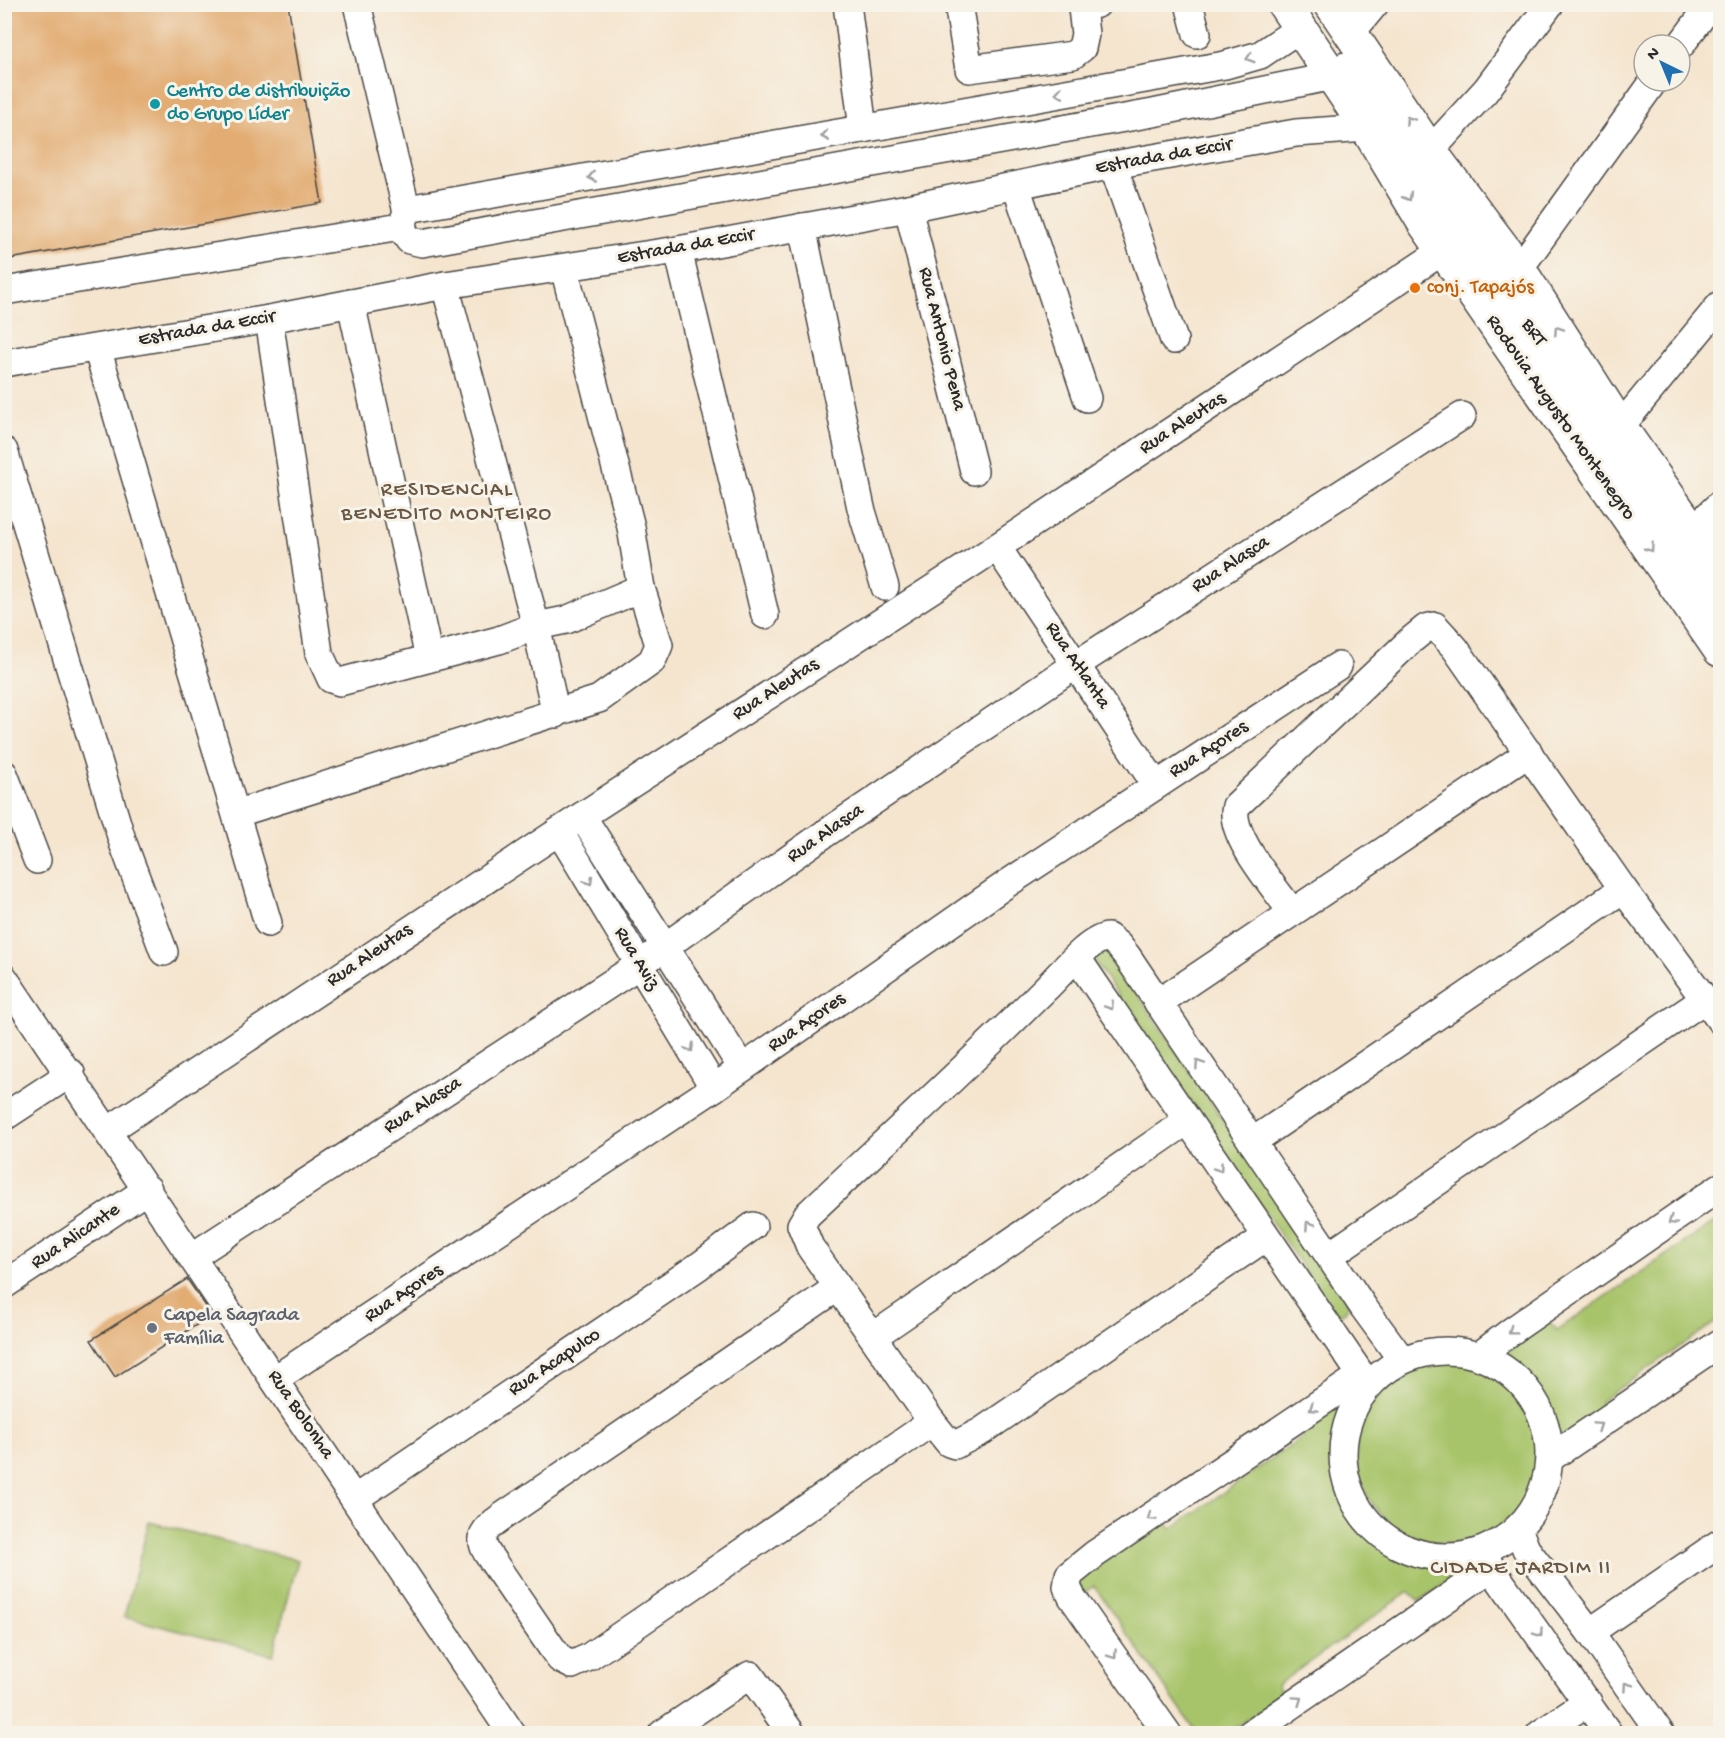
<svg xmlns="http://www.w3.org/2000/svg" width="1725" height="1738" font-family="'Gochi Hand',sans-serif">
  <rect width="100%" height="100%" fill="#f7f3e8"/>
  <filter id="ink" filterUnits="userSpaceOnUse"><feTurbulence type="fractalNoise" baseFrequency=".0167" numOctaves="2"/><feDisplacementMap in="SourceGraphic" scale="12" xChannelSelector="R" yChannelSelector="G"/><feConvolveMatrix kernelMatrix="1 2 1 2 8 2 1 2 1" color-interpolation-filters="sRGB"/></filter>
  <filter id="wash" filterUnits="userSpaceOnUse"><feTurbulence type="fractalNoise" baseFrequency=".008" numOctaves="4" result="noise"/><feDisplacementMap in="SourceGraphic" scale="24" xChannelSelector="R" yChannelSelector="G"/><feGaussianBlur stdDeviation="1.35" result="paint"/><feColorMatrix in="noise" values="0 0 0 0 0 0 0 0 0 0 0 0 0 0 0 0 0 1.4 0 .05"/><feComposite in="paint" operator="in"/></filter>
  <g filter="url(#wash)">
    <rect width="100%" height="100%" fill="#f5e5cf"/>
    <!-- green -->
    <g fill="#a8c46a" stroke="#6a784a" stroke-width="1.5">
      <path d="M1108 951 1349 1305 1345 1312 1334 1314 1094 960 1095 956Z"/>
      <path d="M1720 1218V1319L1601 1401 1603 1412 1557 1438C1548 1404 1532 1378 1504 1357L1505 1349 1547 1319 1557 1330Z"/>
      <circle cx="1447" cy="1452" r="91"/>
      <path d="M1347 1397C1305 1484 1362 1570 1459 1564L1463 1571 1419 1601 1409 1592 1277 1685 1283 1695 1226 1734 1191 1733 1194 1729 1094 1586 1084 1593 1074 1579 1163 1517 1171 1529 1303 1437 1296 1426Z"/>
      <path d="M149 1522 298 1560 273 1655 124 1617Z"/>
    </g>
    <g id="blocks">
      <!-- building -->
      <g fill="#e2ac72">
        <path d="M4 4H288L322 203 4 260Z"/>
        <path d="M187 1279 212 1315 115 1377 91 1340Z"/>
      </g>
    </g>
  </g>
  <g filter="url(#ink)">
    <use href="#blocks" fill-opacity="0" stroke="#494744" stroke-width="1.5"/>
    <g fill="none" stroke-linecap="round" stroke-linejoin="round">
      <!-- minor casing -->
      <g stroke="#494744" stroke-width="30">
        <g id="minor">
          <path d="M357 4 407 212"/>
          <path d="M847 4 863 129"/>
          <path d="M958 4 969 69 1073 55 1082 48 1085 34 1082 8 1097 4"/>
          <path d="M1189 4 1197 34"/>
          <path d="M1300 28 1260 55 1225 65 413 208 407 212 401 227 409 240 422 243 1153 113 1333 76"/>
          <path d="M1351 33 1375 4"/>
          <path d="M1680 46 1711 4"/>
          <path d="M1345 66 1585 405 1720 604"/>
          <path d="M1430 151 1486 90 1550 4"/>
          <path d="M1113 165 1174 340"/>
          <path d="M1016 186 1087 398"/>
          <path d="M908 208 974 471"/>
          <path d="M802 227 861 508 885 587"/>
          <path d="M678 250 765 615"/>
          <path d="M1519 269 1654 81"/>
          <path d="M445 285 536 626 556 714"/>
          <path d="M4 291 401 227"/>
          <path d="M351 303 429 658"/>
          <path d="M269 319 319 653 331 679 340 682 499 640 536 626 566 620 641 588"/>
          <path d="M97 348 268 923"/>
          <path d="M4 363 269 319 445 285 678 250 908 208 1113 165 1296 133 1367 128"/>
          <path d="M1620 427 1720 305"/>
          <path d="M4 451 123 843 164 952"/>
          <path d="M1693 530 1720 504"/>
          <path d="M997 547 1156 785"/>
          <path d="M4 774 37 860"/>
          <path d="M238 813 599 699 652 661 659 645 641 588 631 527 564 268"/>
          <path d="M582 816 742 1068"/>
          <path d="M559 831 714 1088"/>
          <path d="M1292 912C1276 889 1227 834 1236 806L1410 641 1426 628 1435 626 1455 648 1623 889 1720 1020"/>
          <path d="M1077 958 1368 1385"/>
          <path d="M4 978 512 1734"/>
          <path d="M1158 1003 1529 753"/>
          <path d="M4 1117 71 1073"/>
          <path d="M109 1130 582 816 997 547 1444 250"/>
          <path d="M1252 1142 1623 889"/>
          <path d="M1266 1237 982 1431 955 1445 949 1443 932 1422 810 1247 801 1225 807 1215C887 1140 968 1066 1045 989 1060 975 1088 939 1108 937L1118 945 1127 956 1364 1308 1402 1360"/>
          <path d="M1330 1255 1705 999"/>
          <path d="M193 1256 639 965 820 837 1077 664 1462 416"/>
          <path d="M4 1285 148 1189"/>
          <path d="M838 1287 500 1518C486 1528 477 1536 487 1553L552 1648 560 1659 572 1665 589 1657 932 1422"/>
          <path d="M874 1336 1187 1121"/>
          <circle cx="1446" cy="1454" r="103"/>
          <path d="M1480 1355 1513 1330 1720 1187"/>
          <path d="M275 1379 714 1088 1008 883 1338 666"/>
          <path d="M1550 1458 1720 1343"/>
          <path d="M356 1498 699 1266 753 1226"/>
          <path d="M1518 1528 1526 1549 1590 1632 1661 1734"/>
          <path d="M1483 1551 1491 1568 1609 1734"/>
          <path d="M1590 1632 1720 1543"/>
          <path d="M662 1734 750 1675 792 1734"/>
          <path d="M1168 1734 1072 1597 1067 1587 1069 1575 1095 1554 1362 1375"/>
          <path d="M1250 1734 1491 1568"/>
          <path d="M1540 1734 1588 1702"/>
        </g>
      </g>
      <!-- major casing -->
      <g stroke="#494744" stroke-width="36">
        <g id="major">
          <path d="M1284 4 1367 128 1423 221 1720 650"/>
          <path d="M1331 4 1430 151 1519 269 1620 427 1720 570"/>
        </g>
      </g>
      <!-- minor -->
      <use href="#minor" stroke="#fff" stroke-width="27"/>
      <!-- major -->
      <use href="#major" stroke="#fff" stroke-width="33"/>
    </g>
    <!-- one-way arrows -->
    <defs><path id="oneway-chevron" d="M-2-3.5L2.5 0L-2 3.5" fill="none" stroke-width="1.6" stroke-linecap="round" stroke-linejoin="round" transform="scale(1.5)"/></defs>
    <g stroke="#a0a0a0">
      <use href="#oneway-chevron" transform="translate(1250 58) rotate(163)"/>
      <use href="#oneway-chevron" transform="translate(1059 93) rotate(170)"/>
      <use href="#oneway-chevron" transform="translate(1409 120) rotate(-124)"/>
      <use href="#oneway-chevron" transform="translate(825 136) rotate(170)"/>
      <use href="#oneway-chevron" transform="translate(592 177) rotate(170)"/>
      <use href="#oneway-chevron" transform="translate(1408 197) rotate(59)"/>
      <use href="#oneway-chevron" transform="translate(1558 330) rotate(-123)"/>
      <use href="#oneway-chevron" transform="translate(1650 548) rotate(55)"/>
      <use href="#oneway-chevron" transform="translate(589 881) rotate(59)"/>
      <use href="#oneway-chevron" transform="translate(1110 1006) rotate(56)"/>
      <use href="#oneway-chevron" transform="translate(690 1048) rotate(59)"/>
      <use href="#oneway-chevron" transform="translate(1199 1064) rotate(-124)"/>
      <use href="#oneway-chevron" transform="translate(1219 1168) rotate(56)"/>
      <use href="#oneway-chevron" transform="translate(1672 1221) rotate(145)"/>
      <use href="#oneway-chevron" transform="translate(1309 1225) rotate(-124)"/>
      <use href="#oneway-chevron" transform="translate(1512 1331) rotate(143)"/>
      <use href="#oneway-chevron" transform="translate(1313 1408) rotate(146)"/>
      <use href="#oneway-chevron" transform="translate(1598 1426) rotate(-34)"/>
      <use href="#oneway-chevron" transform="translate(1151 1517) rotate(146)"/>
      <use href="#oneway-chevron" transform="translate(1539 1633) rotate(55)"/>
      <use href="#oneway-chevron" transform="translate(1113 1655) rotate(55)"/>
      <use href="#oneway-chevron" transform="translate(1627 1686) rotate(-125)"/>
      <use href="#oneway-chevron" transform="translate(1298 1700) rotate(-35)"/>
    </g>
  </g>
  <!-- markers -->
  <circle fill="#0f9aa8" stroke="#f7f3e8" stroke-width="2" cx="155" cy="104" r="6"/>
  <circle fill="#e8710a" stroke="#f7f3e8" stroke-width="2" cx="1415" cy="288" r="6"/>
  <circle fill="#6b7280" stroke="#f7f3e8" stroke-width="2" cx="152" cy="1328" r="6"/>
  <g text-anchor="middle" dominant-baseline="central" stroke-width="6" stroke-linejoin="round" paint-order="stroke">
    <!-- culture labels -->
    <g font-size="20" fill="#0d838f" stroke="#f7f3e8" text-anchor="start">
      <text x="167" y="92">Centro de distribuição<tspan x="167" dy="23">do Grupo Líder</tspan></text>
    </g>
    <!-- street labels -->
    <g font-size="20" fill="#2b2b2b" stroke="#f7f3e8">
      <text transform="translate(1164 157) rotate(-10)">Estrada da Eccir</text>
      <text transform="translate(686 247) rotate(-10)">Estrada da Eccir</text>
      <text transform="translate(207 329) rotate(-10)">Estrada da Eccir</text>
      <text transform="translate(1533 333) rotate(54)">BRT</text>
      <text transform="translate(941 339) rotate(76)">Rua Antonio Pena</text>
      <text transform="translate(1560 418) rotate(55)">Rodovia Augusto Montenegro</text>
      <text transform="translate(1183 424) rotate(-33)">Rua Aleutas</text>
      <text transform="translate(1231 565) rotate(-33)">Rua Alasca</text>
      <text transform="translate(1077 666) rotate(56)">Rua Atlanta</text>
      <text transform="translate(776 690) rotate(-33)">Rua Aleutas</text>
      <text transform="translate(1209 750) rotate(-33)">Rua Açores</text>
      <text transform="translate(826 834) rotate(-35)">Rua Alasca</text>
      <text transform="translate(370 956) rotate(-34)">Rua Aleutas</text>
      <text transform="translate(636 959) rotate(59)">Rua Aviz</text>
      <text transform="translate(807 1023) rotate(-35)">Rua Açores</text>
      <text transform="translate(423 1106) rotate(-33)">Rua Alasca</text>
      <text transform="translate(76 1237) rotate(-34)">Rua Alicante</text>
      <text transform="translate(404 1294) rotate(-34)">Rua Açores</text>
      <text transform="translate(555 1363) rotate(-34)">Rua Acapulco</text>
      <text transform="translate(300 1415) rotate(56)">Rua Bolonha</text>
    </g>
    <!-- food labels -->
    <g font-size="20" fill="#c56008" stroke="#f7f3e8" text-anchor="start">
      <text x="1427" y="288">conj. Tapajós</text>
    </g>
    <!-- worship labels -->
    <g font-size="20" fill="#5b616d" stroke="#f7f3e8" text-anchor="start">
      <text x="164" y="1316">Capela Sagrada<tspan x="164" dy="23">Família</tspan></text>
    </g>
    <!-- neighbourhood labels -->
    <g font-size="21" letter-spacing="1.5" fill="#6b5844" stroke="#f7f3e8">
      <text x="447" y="491">RESIDENCIAL<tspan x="447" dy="24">BENEDITO MONTEIRO</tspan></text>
      <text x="1521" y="1569">CIDADE JARDIM II</text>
    </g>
  </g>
  <!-- margin -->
  <rect width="1725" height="1738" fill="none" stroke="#f7f3e8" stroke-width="24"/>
  <!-- north arrow -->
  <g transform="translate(1662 63) rotate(317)"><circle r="28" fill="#f7f3e8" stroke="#a5a39c" stroke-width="1.5"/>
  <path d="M0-4.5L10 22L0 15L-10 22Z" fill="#1f6fb2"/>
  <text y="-9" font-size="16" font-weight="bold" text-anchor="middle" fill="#2b2b2b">N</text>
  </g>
</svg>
